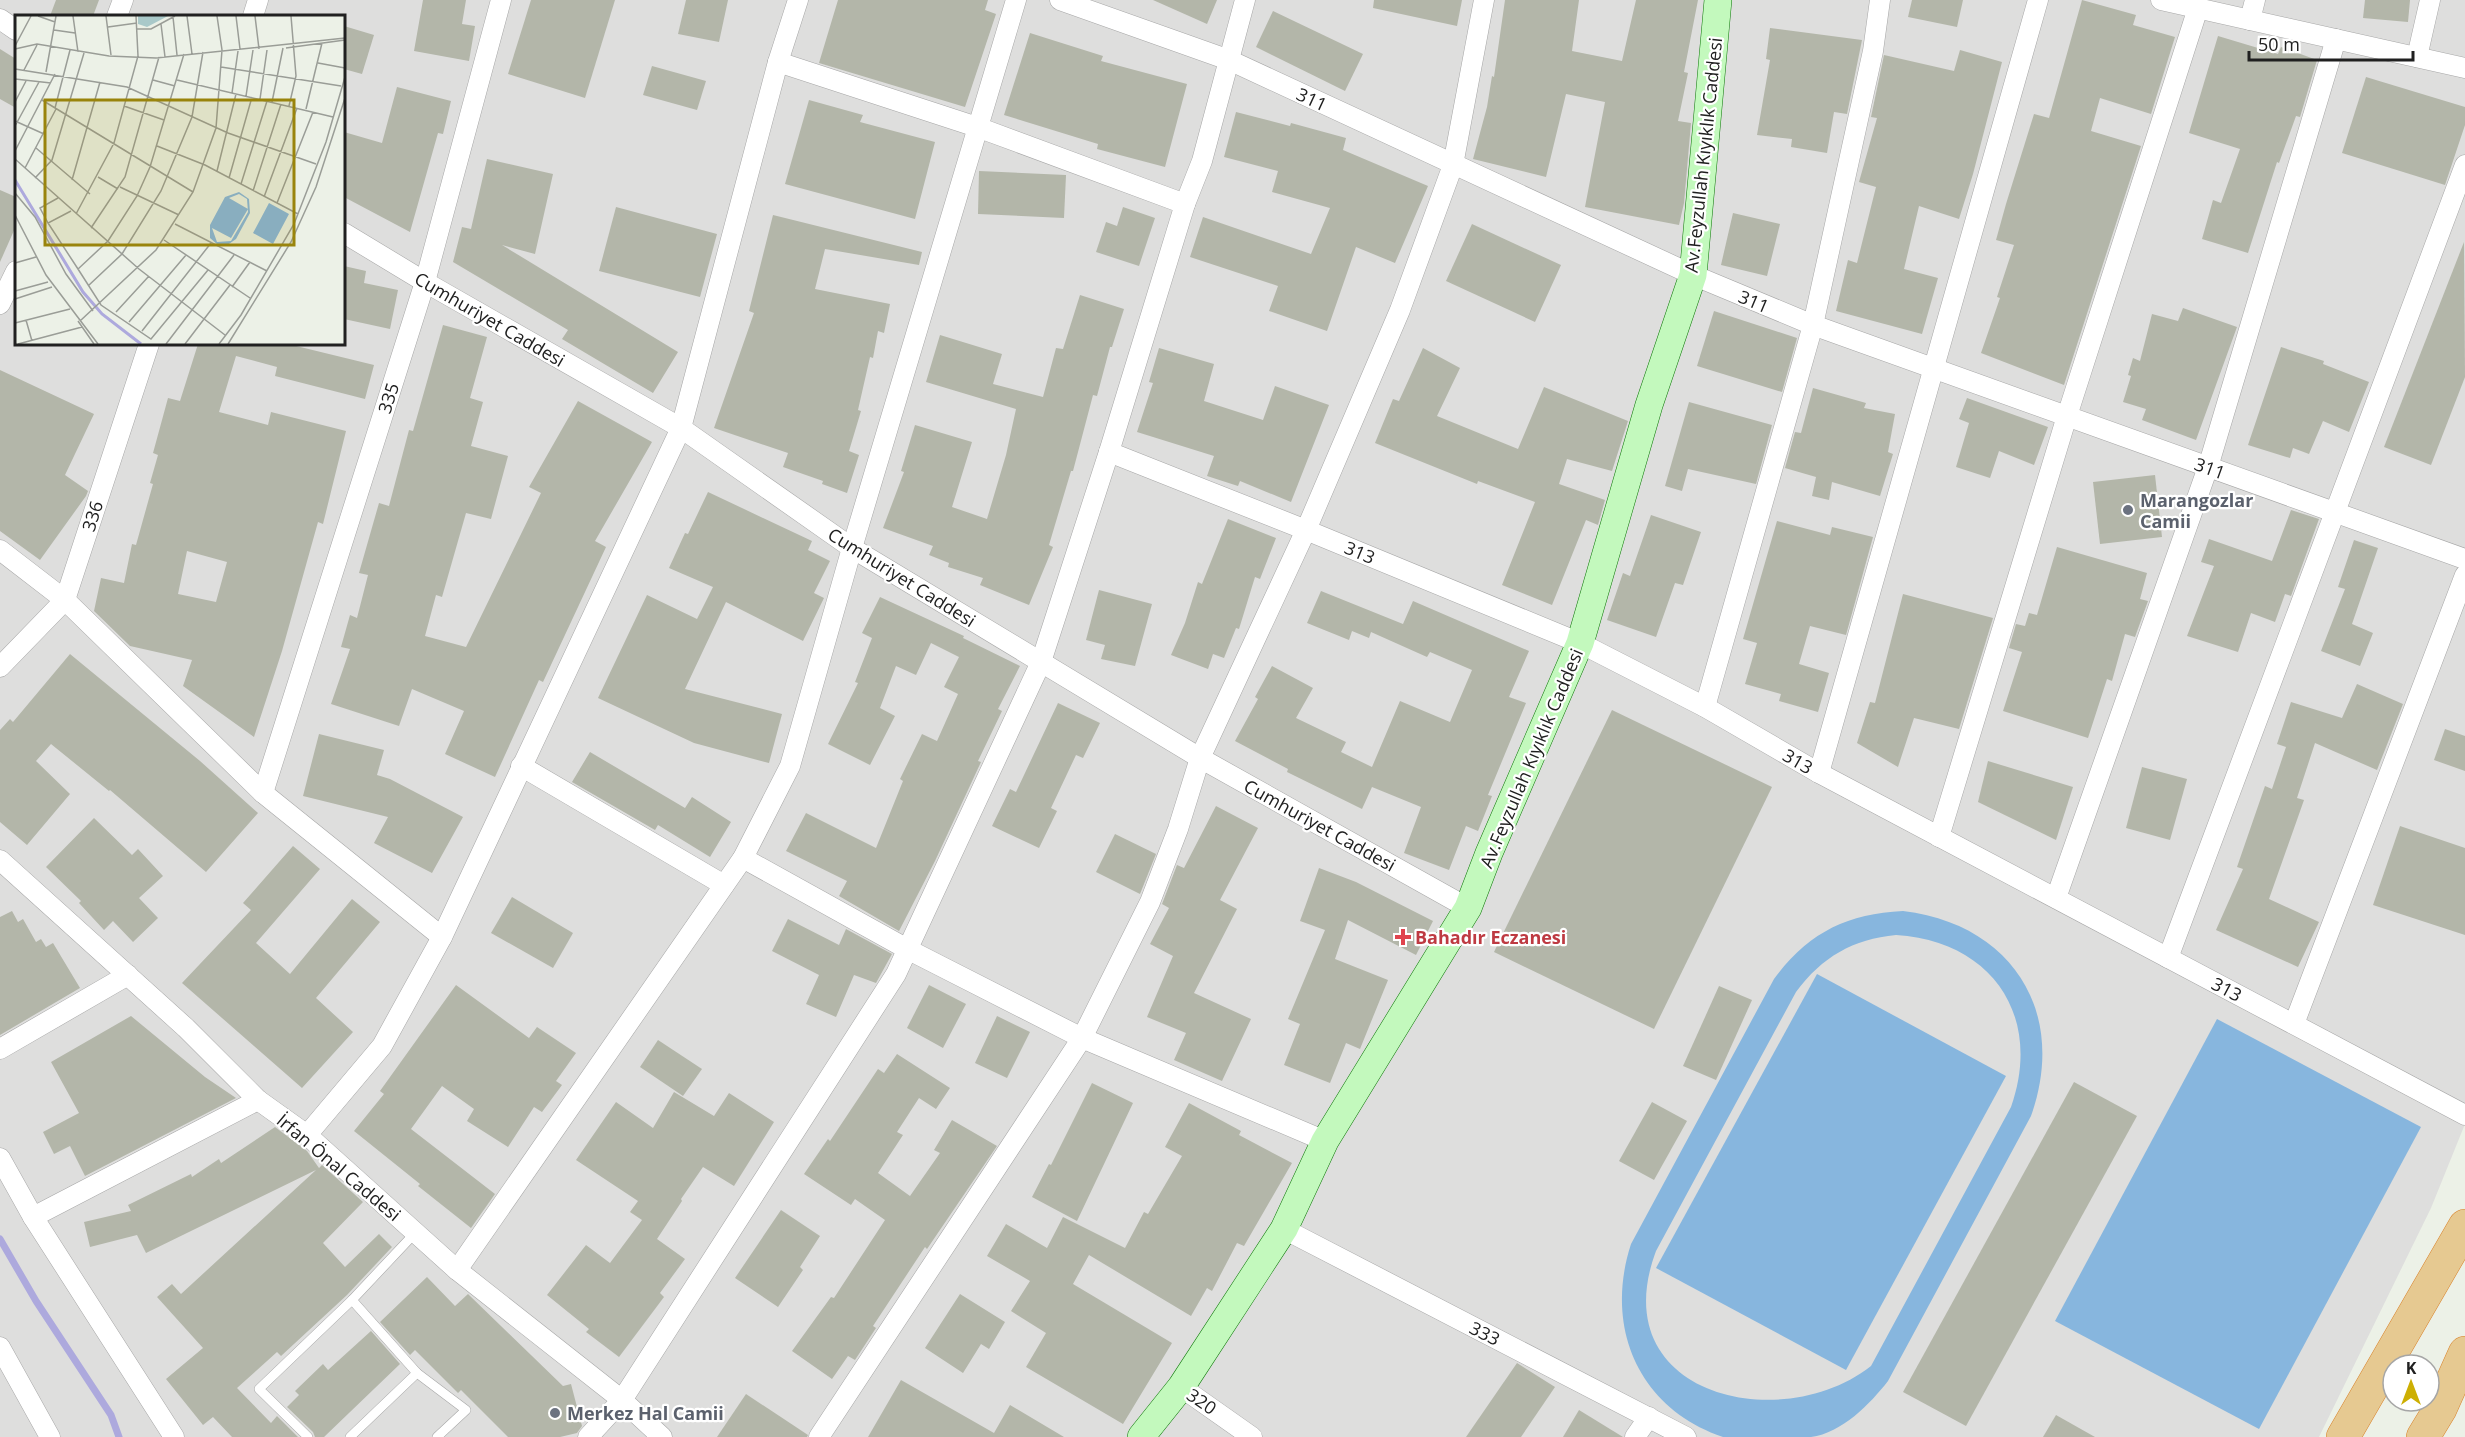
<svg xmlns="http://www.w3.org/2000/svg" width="2465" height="1437" font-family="'Open Sans',sans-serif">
  <rect width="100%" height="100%" fill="#ecf1e7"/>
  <!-- residential -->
  <path fill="#dededd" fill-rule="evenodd" d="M0 0H2465V1124L2431 1208 2319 1437H0ZM16 16H344V344H16Z"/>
  <!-- pitch -->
  <g fill="#87b6de" fill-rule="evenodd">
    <path d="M1903 911C2012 924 2068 1012 2031 1116L1888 1381C1870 1404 1842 1433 1811 1437 1784 1437 1751 1437 1723 1437 1638 1408 1604 1327 1631 1244L1774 979C1808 933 1846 914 1903 911ZM1896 935C1992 941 2043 1016 2011 1107L1871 1366C1781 1437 1602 1395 1656 1251L1796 992C1822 957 1853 939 1896 935Z"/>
    <path d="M1817 974 2006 1076 1846 1370 1656 1268Z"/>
    <path d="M2217 1019 2421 1127 2259 1429 2055 1321Z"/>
  </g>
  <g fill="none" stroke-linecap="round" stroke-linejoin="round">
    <!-- stream -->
    <path stroke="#ada9dd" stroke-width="7" d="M0 1239 36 1301 111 1415 119 1437"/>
  </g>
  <!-- building -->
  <g fill="#b3b6a9" fill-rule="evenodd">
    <path d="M56 0H99L93 16H50Z"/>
    <path d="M423 0H466L462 24 475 26 469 61 414 51Z"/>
    <path d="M531 0H615L585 98 508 74Z"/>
    <path d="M686 0H728L719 42 678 34Z"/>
    <path d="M838 0H988L985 10 996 14 965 107 819 63Z"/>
    <path d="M1153 0H1217L1207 24Z"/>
    <path d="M1374 0H1462L1457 26 1373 8Z"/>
    <path d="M1505 0H1579L1572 51 1622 61 1636 0H1698L1684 72 1688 73 1678 121 1691 123 1684 203 1679 225 1585 207 1605 102 1566 94 1546 177 1473 159 1487 107 1492 76 1494 77Z"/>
    <path d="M1912 0H1963L1957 27 1908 17Z"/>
    <path d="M2082 0 2136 15 2133 25 2175 37 2151 114 2100 98 2091 131 2141 146 2064 385 1981 353 2000 298 1997 297 2014 245 1996 240 2006 204 2034 114 2049 118Z"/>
    <path d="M2365 0H2410L2408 22 2363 18Z"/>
    <path d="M1273 11 1363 54 1345 91 1256 47Z"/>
    <path d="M344 26 374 35 362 74 344 69Z"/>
    <path d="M1770 28 1862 40 1847 114 1834 112 1827 153 1791 147 1792 139 1757 135 1770 60 1766 59Z"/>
    <path d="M1030 33 1103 56 1101 61 1187 84 1165 167 1097 149 1098 144 1004 115Z"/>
    <path d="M2218 36 2278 54 2281 47 2317 60 2300 117 2296 116 2279 163 2277 162 2248 253 2202 239 2213 200 2221 203 2240 149 2189 133Z"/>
    <path d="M0 49 16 59V108L0 99Z"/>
    <path d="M1960 50 2002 62 1973 174 1959 219 1919 206 1904 269 1938 278 1922 334 1836 311 1848 260 1857 263 1876 187 1859 182 1877 118 1871 117 1884 55 1954 71Z"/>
    <path d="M652 66 706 81 697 110 643 95Z"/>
    <path d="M2366 77 2465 107V125L2445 185 2342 153Z"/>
    <path d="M397 87 451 101 443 134 438 133 410 232 344 197V132L382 143Z"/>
    <path d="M809 100 863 115 860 122 935 142 915 219 785 184Z"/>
    <path d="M1236 112 1290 126 1291 123 1346 138 1343 150 1428 186 1395 263 1356 247 1327 331 1269 311 1278 286 1190 257 1203 217 1311 254 1330 208 1272 192 1278 171 1224 157Z"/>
    <path d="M487 159 553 174 535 254 502 245 678 352 653 393 562 339 568 330 453 262 462 227 471 229Z"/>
    <path d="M979 171 1066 175 1064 218 978 214Z"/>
    <path d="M0 190 16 197V226L0 262Z"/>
    <path d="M616 207 717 234 700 297 599 271Z"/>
    <path d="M1123 207 1155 218 1139 266 1096 252 1106 222 1117 226Z"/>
    <path d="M1733 213 1780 224 1767 276 1721 265Z"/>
    <path d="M773 215 922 252 919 265 825 249 815 289 890 304 884 333 878 331 873 358 870 357 858 410 861 411 849 451 859 455 847 493 822 484 823 481 783 467 788 453 714 428 754 313 749 311Z"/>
    <path d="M1472 224 1561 265 1535 322 1446 281Z"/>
    <path d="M2464 242 2465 377 2431 465 2384 447Z"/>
    <path d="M344 266 366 271 364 283 398 290 390 329 344 319Z"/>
    <path d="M1080 295 1124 309 1112 347H1110L1097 396 1093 395 1073 471H1071L1049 545 1053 547 1029 605 980 585 983 578 948 567 949 563 929 555 933 546 883 528 904 472 901 471 915 425 972 442 952 507 987 519 1006 455 1016 409 926 382 940 335 1002 354 993 384 1043 397 1056 348 1063 349Z"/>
    <path d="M2183 308 2237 327 2196 440 2142 420 2146 409 2123 402 2131 376 2128 375 2133 358 2140 361 2152 314 2178 321Z"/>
    <path d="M1714 311 1797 338 1782 392 1697 366Z"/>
    <path d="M443 325 487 337 470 398 483 402 471 446 508 456 491 519 466 513 442 597 436 595 425 636 466 647 541 493 529 487 578 401 652 442 595 541 606 547 543 682 539 680 495 777 445 754 464 711 412 689 399 726 331 704 350 649 341 647 350 615 357 618 368 575 359 573 379 503 389 506 409 430 413 431Z"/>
    <path d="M198 344H288L374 365 365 399 275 376 277 367 236 356 219 412 268 425 271 412 346 431 323 524 318 522 282 651 254 737 183 686 192 660 130 646 94 611 101 578 124 583 132 544 136 545 153 484 150 483 158 455 153 453 168 398 180 401ZM187 551 227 562 216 602 178 594Z"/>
    <path d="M2281 347 2324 361 2323 364 2369 382 2349 432 2323 421 2309 454 2293 448 2290 458 2248 445Z"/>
    <path d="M1159 348 1214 364 1204 401 1263 420 1275 386 1329 405 1291 502 1240 481 1238 486 1207 476 1214 456 1137 432 1153 383 1149 382Z"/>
    <path d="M1423 348 1460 368 1437 416 1518 449 1544 387 1628 421 1612 471 1567 459 1559 484 1605 500 1598 525 1586 520 1552 605 1502 585 1535 502 1478 481 1477 484 1375 443 1393 399 1399 401Z"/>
    <path d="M0 370 94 414 65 475 88 491 86 496 40 560 0 531Z"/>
    <path d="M1813 388 1866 403 1864 408 1895 414 1888 452 1893 454 1880 496 1832 482 1829 500 1812 496 1816 477 1785 468 1795 432 1801 433Z"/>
    <path d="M1967 398 2048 427 2034 465 1999 451 1990 478 1956 467 1969 423 1959 419Z"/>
    <path d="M1689 402 1772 425 1756 484 1688 469 1682 491 1665 486Z"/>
    <path d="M2155 475 2162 537 2100 544 2093 482Z"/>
    <path d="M708 492 812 541 808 550 830 561 814 593 824 598 803 641 726 602 685 689 782 714 769 763 694 743 598 698 647 595 697 619 713 587 669 568 685 533 688 534Z"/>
    <path d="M2291 510 2319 519 2291 596 2285 594 2275 622 2251 613 2238 652 2187 636 2214 566 2201 562 2209 539 2272 561Z"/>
    <path d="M1651 515 1701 532 1683 585 1675 583 1656 637 1607 620 1623 573 1630 576Z"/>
    <path d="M1228 519 1276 538 1260 579 1255 577 1239 629 1236 628 1224 658 1213 654 1208 669 1171 655 1185 623 1198 582 1202 584Z"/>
    <path d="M1777 521 1830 535 1832 527 1873 537 1846 635 1810 626 1799 664 1829 673 1818 712 1779 701 1781 694 1745 684 1757 643 1743 639Z"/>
    <path d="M2354 540 2378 548 2352 624 2373 633 2360 666 2321 651 2345 589 2338 587Z"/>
    <path d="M2057 547 2147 573 2140 599 2148 601 2135 637 2125 634 2112 681 2107 679 2088 738 2003 711 2022 652 2009 648 2016 624 2025 626 2029 613 2037 615Z"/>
    <path d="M1099 590 1152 604 1135 666 1101 659 1105 645 1086 640Z"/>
    <path d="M1321 591 1403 624 1413 601 1529 651 1509 697 1526 703 1488 795 1492 796 1478 831 1466 826 1449 870 1404 853 1421 807 1372 787 1362 809 1287 772 1288 769 1235 741 1258 699 1255 697 1272 666 1313 688 1296 718 1346 742 1341 752 1372 767 1400 701 1450 722 1472 670 1430 652 1427 657 1371 632 1369 638 1352 631 1349 640 1307 623Z"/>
    <path d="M1903 594 1993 618 1959 729 1914 718 1898 767 1857 743 1870 702 1875 703Z"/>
    <path d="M880 597 964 636 963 638 1020 666 998 709 1002 711 978 761 981 762 935 861 899 931 839 896 847 881 786 851 806 813 876 848 903 781 900 779 922 734 937 741 958 694 944 687 959 657 931 643 916 675 896 666 880 708 895 716 870 765 828 744 858 683 855 682 872 638 862 633Z"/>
    <path d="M70 654 200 761 258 813 206 872 110 790 109 791 51 744 36 761 70 794 27 845 0 822V730L10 719 13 722Z"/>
    <path d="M2357 684 2403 704 2377 770 2315 743 2297 798 2304 800 2269 899 2319 922 2298 967 2216 930 2243 869 2237 867 2265 786 2272 789 2286 747 2277 744 2291 702 2342 718Z"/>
    <path d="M1058 703 1100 723 1083 758 1076 755 1051 808 1057 811 1039 848 992 826 1010 789 1016 792Z"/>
    <path d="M1612 710 1772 787 1654 1029 1494 952Z"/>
    <path d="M2445 729 2465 736V771L2434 760Z"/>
    <path d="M319 734 384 750 377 775 390 779 463 817 432 873 374 843 388 817 303 796Z"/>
    <path d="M590 752 685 808 692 797 731 822 710 857 658 825 655 830 572 782Z"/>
    <path d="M1988 761 2073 787 2056 840 1978 802Z"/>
    <path d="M2142 767 2187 779 2170 840 2126 828Z"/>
    <path d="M1216 806 1258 828 1220 900 1237 909 1194 993 1251 1019 1222 1081 1174 1060 1186 1033 1147 1017 1173 956 1150 944 1169 908 1162 904 1177 865 1184 868Z"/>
    <path d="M94 818 132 855 138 849 163 876 139 898 158 918 133 942 113 921 104 930 79 903 81 901 46 867Z"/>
    <path d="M2400 826 2465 848V935L2373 905Z"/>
    <path d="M1115 834 1156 854 1140 894 1096 872Z"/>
    <path d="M293 846 320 869 256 943 290 974 352 899 380 922 316 998 353 1032 302 1088 182 983 251 910 243 903Z"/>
    <path d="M1319 868 1356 882 1433 921 1416 955 1348 920 1335 959 1388 980 1360 1049 1346 1043 1330 1083 1284 1065 1300 1024 1288 1019 1325 930 1300 921Z"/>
    <path d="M512 897 573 933 553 968 491 933Z"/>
    <path d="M12 911 18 922 23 919 36 942 41 939 46 947 53 943 80 988 0 1035V917Z"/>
    <path d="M788 919 839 945 846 929 892 954 876 983 854 975 836 1017 806 1004 819 975 772 951Z"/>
    <path d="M456 985 529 1038 537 1027 576 1053 556 1081 562 1085 542 1112 534 1107 508 1147 467 1121 474 1109 442 1086 411 1129 495 1194 471 1228 418 1186 420 1184 354 1131 384 1094 380 1091Z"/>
    <path d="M929 985 966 1004 943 1048 907 1028Z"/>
    <path d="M1719 986 1752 1000 1716 1080 1683 1066Z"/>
    <path d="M131 1016 205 1077 236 1098 85 1176 70 1146 54 1154 43 1132 79 1113 51 1062Z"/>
    <path d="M997 1016 1030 1032 1007 1078 975 1063Z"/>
    <path d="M658 1040 702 1069 683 1096 640 1067Z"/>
    <path d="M897 1054 950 1088 936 1109 919 1098 897 1132 903 1135 878 1173 910 1196 940 1153 934 1150 952 1120 997 1146 927 1249 925 1247 873 1326 876 1328 855 1360 848 1356 832 1379 792 1351 831 1297 834 1298 885 1220 855 1199 851 1205 804 1174 828 1139 830 1141 878 1069 884 1073Z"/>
    <path d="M2074 1082 2137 1116 1966 1426 1903 1392Z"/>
    <path d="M1092 1083 1133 1103 1077 1221 1032 1197 1049 1164 1051 1165Z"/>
    <path d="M674 1092 714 1116 729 1093 774 1122 734 1186 703 1167 681 1199 682 1201 657 1239 685 1259 660 1293 664 1297 619 1357 586 1332 589 1329 547 1295 586 1245 610 1263 642 1220 630 1212 638 1201 576 1160 616 1102 653 1128Z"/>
    <path d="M1652 1102 1687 1121 1654 1180 1619 1161Z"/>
    <path d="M1189 1103 1241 1131 1239 1135 1292 1163 1244 1246 1237 1243 1212 1291 1207 1288 1191 1316 1089 1255 1073 1284 1172 1343 1123 1424 1026 1367 1046 1333 1011 1311 1030 1281 987 1256 1006 1224 1047 1248 1063 1217 1125 1248 1144 1212 1148 1214 1182 1156 1165 1147Z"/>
    <path d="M275 1127 307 1151 319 1168 322 1165 363 1202 323 1243 345 1267 379 1234 392 1247 347 1295 281 1356 277 1352 237 1388 271 1423 277 1416 298 1437H232L213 1417 203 1425 166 1379 203 1348 157 1297 172 1284 181 1294 316 1170 146 1253 137 1235 90 1247 84 1222 131 1211 128 1205 191 1174 192 1177 219 1159 221 1163Z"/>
    <path d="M781 1210 820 1236 800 1267 803 1270 778 1307 735 1278Z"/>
    <path d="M427 1277 455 1306 468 1294 563 1386 571 1384 582 1426 577 1433 560 1437H508L461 1390 458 1393 415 1350 410 1355 380 1322Z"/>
    <path d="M960 1294 1005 1322 989 1349 981 1344 963 1373 925 1348Z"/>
    <path d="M371 1331 400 1364 324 1437H315L313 1432 287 1407 299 1395 295 1391 323 1364 328 1370Z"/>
    <path d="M1517 1363 1555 1387 1521 1437H1466Z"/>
    <path d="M901 1380 994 1433 1010 1405 1064 1437H868Z"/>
    <path d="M746 1394 808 1435 807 1437H717Z"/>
    <path d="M1579 1410 1623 1437H1563Z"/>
    <path d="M2056 1415 2095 1437H2043Z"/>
  </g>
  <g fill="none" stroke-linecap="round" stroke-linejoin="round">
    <!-- lane casing -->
    <g stroke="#a7a7a7" stroke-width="10">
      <g id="lane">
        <path d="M352 1300 417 1373 466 1410 437 1437"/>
        <path d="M308 1437 259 1389 352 1300 415 1233"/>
        <path d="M350 1437 417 1373"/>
      </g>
    </g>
    <!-- street casing -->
    <g stroke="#a7a7a7" stroke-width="21">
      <g id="street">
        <path d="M1060 0 1229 60 1693 275 1813 325 2465 559"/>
        <path d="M2161 0 2465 68"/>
        <path d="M117 16 123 0"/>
        <path d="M253 16 258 0"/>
        <path d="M0 19 16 30"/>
        <path d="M2250 20 2255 0"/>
        <path d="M2417 57 2430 0"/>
        <path d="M778 62 977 127 1185 204"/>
        <path d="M344 233 425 282 681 428 852 548 1200 758 1468 908"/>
        <path d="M0 304 16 271"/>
        <path d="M1109 452 1306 530 1580 643 1705 707 1819 773 2465 1115"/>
        <path d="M0 550 65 600 263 793 442 937"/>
        <path d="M0 667 65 600 149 344"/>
        <path d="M1705 707 1813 325 1873 51 1880 0"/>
        <path d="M521 766 724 885"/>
        <path d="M1819 773 2038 0"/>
        <path d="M263 793 425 282 501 0"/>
        <path d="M1939 837 2067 416 2198 8"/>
        <path d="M743 858 909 950 1082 1038 1325 1141"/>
        <path d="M0 860 186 1028 258 1100 307 1135 457 1270 622 1400 662 1437"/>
        <path d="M2056 898 2208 467 2336 39"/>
        <path d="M2168 958 2465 165"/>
        <path d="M2294 1024 2465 575"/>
        <path d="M0 1049 128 975"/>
        <path d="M307 1135 382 1046 442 937 681 428 778 62 798 0"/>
        <path d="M0 1158 33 1217"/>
        <path d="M1284 1229 1686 1437"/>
        <path d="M457 1270 743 858 790 766 852 548 1016 0"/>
        <path d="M0 1347 50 1437"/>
        <path d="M1181 1387 1252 1437"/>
        <path d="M174 1437 33 1217 258 1100"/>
        <path d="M588 1437 622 1400 896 974 1041 662 1109 452 1185 204 1202 161 1245 0"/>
        <path d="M819 1437 1082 1038 1150 902 1178 829 1200 758 1306 530 1400 310 1453 165 1484 0"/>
        <path d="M1635 1437 1649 1417"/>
      </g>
    </g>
    <!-- secondary casing -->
    <g stroke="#0c7807" stroke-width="28">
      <path id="secondary" d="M1141 1437 1181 1387 1284 1229 1325 1141 1468 908 1489 853 1580 643 1649 405 1693 275 1718 0"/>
    </g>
    <!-- highway casing -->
    <g stroke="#d9822a" stroke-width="34">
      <g id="highway">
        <path d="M2343 1437 2465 1226"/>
        <path d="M2423 1437 2440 1409 2465 1353"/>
      </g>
    </g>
    <!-- lane -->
    <use href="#lane" stroke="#fff" stroke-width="9"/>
    <!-- street -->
    <use href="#street" stroke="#fff" stroke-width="20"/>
    <!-- secondary -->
    <use href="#secondary" stroke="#c3f9bd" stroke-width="27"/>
    <!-- highway -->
    <use href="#highway" stroke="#e6c991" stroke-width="33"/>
  </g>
  <!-- markers -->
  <g fill="#6b7280" stroke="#fff" stroke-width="2">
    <circle cx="2128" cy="510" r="6"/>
    <circle cx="555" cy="1413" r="6"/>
  </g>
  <path fill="#e0444e" stroke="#fff" stroke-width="2" d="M1400 928h6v6h6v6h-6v6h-6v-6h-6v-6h6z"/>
  <g text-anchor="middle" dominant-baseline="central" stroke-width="4.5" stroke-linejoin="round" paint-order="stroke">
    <!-- street labels -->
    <g font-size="18" fill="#202020" stroke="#fff">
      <text transform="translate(1312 99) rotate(25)">311</text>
      <text transform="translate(1703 155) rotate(-84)">Av.Feyzullah Kıyıklık Caddesi</text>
      <text transform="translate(1754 301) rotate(23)">311</text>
      <text transform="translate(490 319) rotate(30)">Cumhuriyet Caddesi</text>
      <text transform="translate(388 398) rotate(-72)">335</text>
      <text transform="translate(2210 468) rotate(20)">311</text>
      <text transform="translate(92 516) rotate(-72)">336</text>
      <text transform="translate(1360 552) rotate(23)">313</text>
      <text transform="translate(902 577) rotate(32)">Cumhuriyet Caddesi</text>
      <text transform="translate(1531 758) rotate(-67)">Av.Feyzullah Kıyıklık Caddesi</text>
      <text transform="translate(1798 761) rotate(30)">313</text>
      <text transform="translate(1320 825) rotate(29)">Cumhuriyet Caddesi</text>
      <text transform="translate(2227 989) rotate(28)">313</text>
      <text transform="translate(339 1167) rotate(40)">İrfan Önal Caddesi</text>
      <text transform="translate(1485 1333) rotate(27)">333</text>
      <text transform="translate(1202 1401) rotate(35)">320</text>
    </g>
    <!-- worship labels -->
    <g font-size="18" font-weight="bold" fill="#5b616d" stroke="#fff" text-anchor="start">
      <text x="2140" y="500">Marangozlar<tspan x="2140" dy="21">Camii</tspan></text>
      <text x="567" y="1413">Merkez Hal Camii</text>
    </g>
    <!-- health labels -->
    <g font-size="18" font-weight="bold" fill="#be3a42" stroke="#fff" text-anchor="start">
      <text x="1415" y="937">Bahadır Eczanesi</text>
    </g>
  </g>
  <!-- overview -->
  <g transform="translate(15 15)">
    <rect width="330" height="330" fill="#ecf1e7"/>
    <path d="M123 1H153L132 12 123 9Z" fill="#a9c9c9"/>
    <path d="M224 177 234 184 235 198 221 224 211 231 203 230 195 223V210L210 182ZM224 179 232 184 233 197 216 226 202 227 197 213 216 223 233 194 214 183ZM254 188 274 199 258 229 238 218Z" fill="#87b6de" fill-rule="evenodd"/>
    <path fill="none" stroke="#ada9dd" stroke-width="3" d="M0 165 68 277 87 299 126 329"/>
    <path fill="none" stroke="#9a9d97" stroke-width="1.5" d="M23 1 40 7M58 1 63 37M91 1 96 40M172 1 177 39M221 1 225 34M240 1 244 34M158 2 162 40M146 9 150 42M93 12 122 8M121 14H136L160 1M39 15 60 18M0 31 16 1M271 33 330 25M0 34 22 29 94 41 141 43 330 23M169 39 135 152 122 181 93 226 63 254 86 290 136 324 193 255M303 48 330 53M206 52 326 71M0 54 112 72 213 118 301 149M9 55 22 30M31 57 41 1M0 64 36 68M138 65 160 71M162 65 318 102M217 78 223 36M231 81 238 35M245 84 252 35M27 85 178 177M0 87 11 66M257 87 268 33M109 91 149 105M274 91 281 61 276 1M40 93 55 35M291 94 307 28M0 106 29 119M0 111 24 67M142 131 190 150 283 199M21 133 75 179M0 136 40 59M0 144 124 254 210 320M10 153 41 94M202 156 221 79M83 162 103 174M20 163 37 145 69 38M214 163 237 82M57 165 85 67M226 169 252 86M105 172 164 200M238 176 266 89M0 178 20 202 51 259 78 296M249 182 282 93M262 188 298 97M56 196 33 208 63 254M61 199 99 128 123 41 121 1M0 200 31 260 83 329M33 208 25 193 43 183M160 209 252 256M76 213 110 162 144 42M149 225 235 283M0 248 21 242M73 271 107 239 146 176 177 102 188 37M217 272 235 247M0 276 33 267M0 284 37 272M101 297 134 261M11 305 17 326M63 306 79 329M65 306 141 235 178 177 201 113 207 35 202 1M114 307 171 240M0 308 55 294M127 316 196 228M3 329 67 312M151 329 219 240M170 329 215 270M204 329 226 300 279 209 311 127 330 62M213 329 276 227 301 172 330 83"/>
    <path fill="#99840c" fill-opacity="0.15" stroke="#99840c" stroke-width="3" d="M30 85H279V230H30Z"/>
    <rect width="330" height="330" fill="none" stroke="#202020" stroke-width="3"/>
  </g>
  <!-- north arrow -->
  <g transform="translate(2411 1383)"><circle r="28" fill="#ffffff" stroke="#a6a6a6" stroke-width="1.5"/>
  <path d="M0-4.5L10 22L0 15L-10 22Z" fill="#cdaf03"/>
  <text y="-9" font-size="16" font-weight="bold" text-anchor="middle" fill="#202020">K</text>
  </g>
  <!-- scale -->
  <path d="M2249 51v9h164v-9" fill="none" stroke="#202020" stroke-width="3"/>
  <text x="2258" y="51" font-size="18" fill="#202020" stroke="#ffffff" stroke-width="4.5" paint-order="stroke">50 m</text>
</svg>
